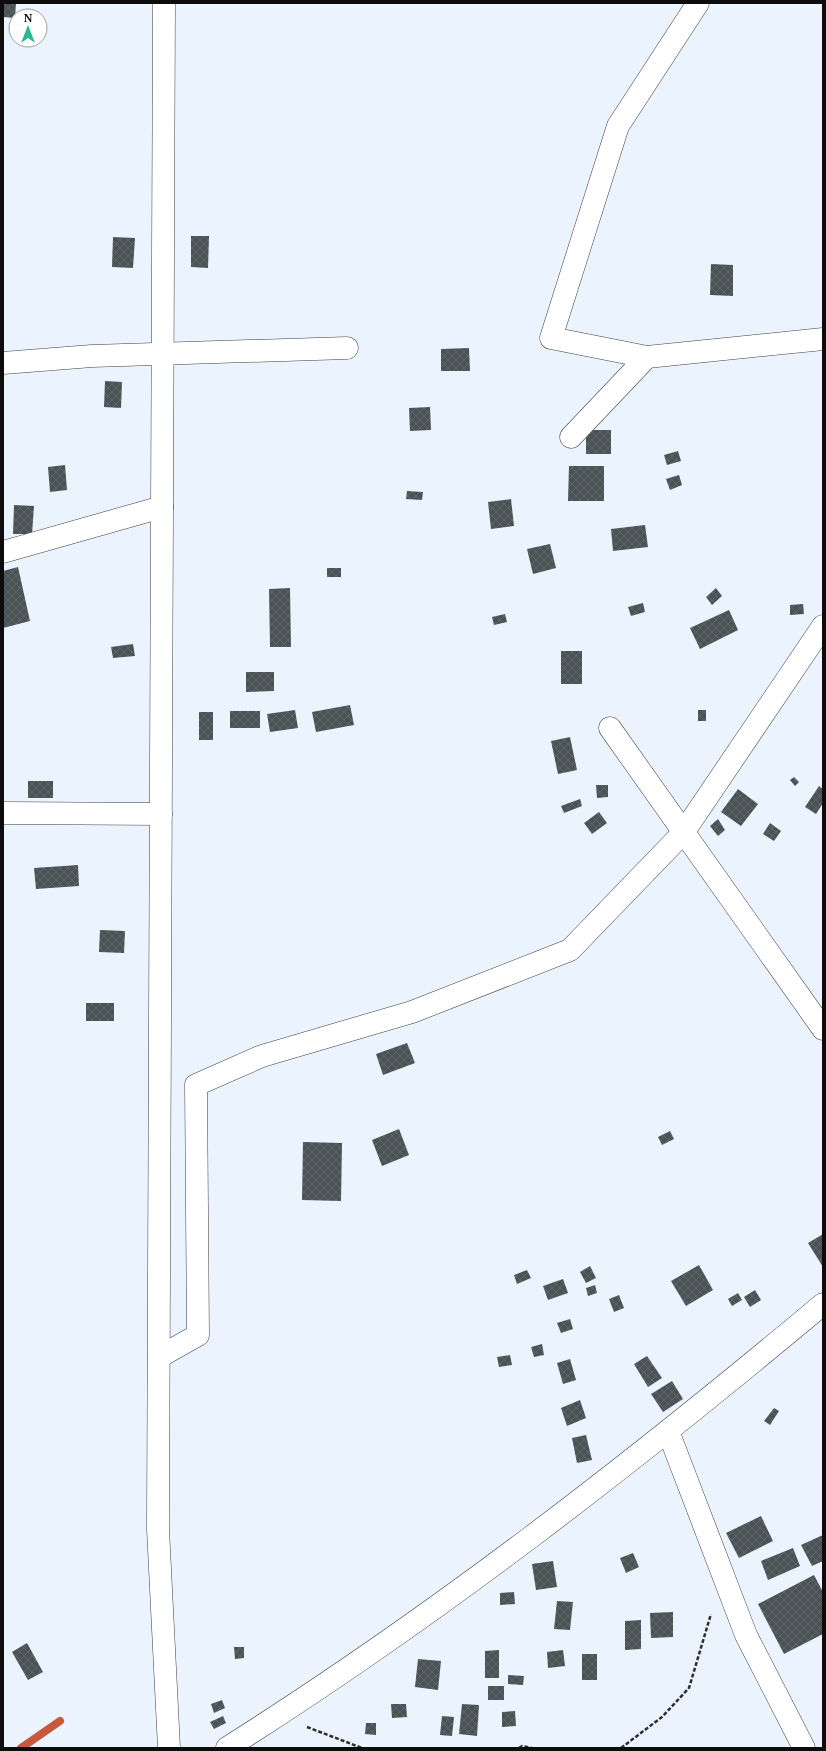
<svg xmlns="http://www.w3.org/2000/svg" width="826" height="1751" font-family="'Noto Serif',serif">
  <defs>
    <pattern id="building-cross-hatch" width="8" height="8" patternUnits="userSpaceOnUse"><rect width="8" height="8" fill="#495254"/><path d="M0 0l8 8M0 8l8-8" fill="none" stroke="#5f6668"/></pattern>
  </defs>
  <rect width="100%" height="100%" fill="#ebf3fe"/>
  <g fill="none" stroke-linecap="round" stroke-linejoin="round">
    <!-- stream -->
    <path stroke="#c8583b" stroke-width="8" d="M21 1748 60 1721"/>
  </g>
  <!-- building -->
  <g fill="url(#building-cross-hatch)">
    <path d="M3 3H16L15 18 3 17Z"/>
    <path d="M191 236H209L208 268 191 267Z"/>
    <path d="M113 237 135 238 133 268 112 267Z"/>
    <path d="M711 264 733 265V296L710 295Z"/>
    <path d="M469 348 470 371H441V349Z"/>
    <path d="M105 381 122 382 121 408 104 407Z"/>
    <path d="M430 407 431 430 410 431 409 408Z"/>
    <rect x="586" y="430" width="25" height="24"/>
    <path d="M678 451 681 461 667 465 664 455Z"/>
    <path d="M65 465 67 490 50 492 48 467Z"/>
    <path d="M569 466H604V501H568Z"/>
    <path d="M679 475 682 485 670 490 666 479Z"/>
    <path d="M407 491 423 492 422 500 406 499Z"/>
    <path d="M511 499 514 526 491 529 488 502Z"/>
    <path d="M14 505 34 506 32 534H13Z"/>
    <path d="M645 525 648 547 613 551 611 529Z"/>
    <path d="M550 544 556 568 533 574 527 549Z"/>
    <path d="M18 567 30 621 3 628V571Z"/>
    <rect x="327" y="568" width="14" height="9"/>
    <path d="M290 588 291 647H270L269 589Z"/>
    <path d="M716 588 722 596 712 605 706 597Z"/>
    <path d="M643 603 645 612 631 616 628 607Z"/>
    <path d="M803 604 804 614 790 615V605Z"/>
    <path d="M729 610 738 630 700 649 690 628Z"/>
    <path d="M505 614 507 622 494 625 492 617Z"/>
    <path d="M133 644 135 656 113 658 111 647Z"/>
    <rect x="561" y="651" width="21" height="33"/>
    <path d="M246 672H274V691L246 692Z"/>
    <path d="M350 705 354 725 316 732 312 712Z"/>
    <path d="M295 710 298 728 270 732 267 714Z"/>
    <rect x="698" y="710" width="8" height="11"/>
    <rect x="230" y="711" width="30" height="17"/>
    <rect x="199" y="712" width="14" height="28"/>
    <path d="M570 737 577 770 558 774 551 741Z"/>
    <path d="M794 777 799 782 795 786 790 780Z"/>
    <rect x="28" y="781" width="25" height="17"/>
    <path d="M596 785H608V797L597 798Z"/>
    <path d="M819 786 823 789V803L816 814 805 807Z"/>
    <path d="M738 789 758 804 741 826 721 812Z"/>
    <path d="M580 799 582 806 564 813 561 806Z"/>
    <path d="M599 812 607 823 592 834 584 823Z"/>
    <path d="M718 819 725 830 718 836 710 826Z"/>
    <path d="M770 823 781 831 774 841 763 834Z"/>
    <path d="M78 865 79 886 36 889 34 868Z"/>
    <path d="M100 930 125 931 124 953 99 952Z"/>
    <rect x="86" y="1003" width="28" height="18"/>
    <path d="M407 1043 415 1063 383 1075 376 1054Z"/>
    <path d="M399 1129 409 1155 382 1166 372 1140Z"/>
    <path d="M670 1131 674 1139 662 1145 658 1137Z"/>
    <path d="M303 1142 342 1143 341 1201 302 1200Z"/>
    <path d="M823 1234V1267L808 1243Z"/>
    <path d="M699 1265 713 1290 686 1306 671 1281Z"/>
    <path d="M590 1266 596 1278 586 1283 580 1272Z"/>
    <path d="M527 1270 531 1278 517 1284 514 1275Z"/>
    <path d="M563 1279 568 1293 548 1300 543 1286Z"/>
    <path d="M595 1285 597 1293 588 1296 586 1288Z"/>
    <path d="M755 1290 761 1300 750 1307 744 1297Z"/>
    <path d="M738 1293 742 1300 732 1306 728 1299Z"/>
    <path d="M619 1295 624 1308 614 1312 609 1299Z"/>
    <path d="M570 1319 573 1329 561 1333 557 1323Z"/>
    <path d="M542 1344 544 1355 534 1357 531 1347Z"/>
    <path d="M510 1355 512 1365 499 1367 497 1357Z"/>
    <path d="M647 1356 662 1378 648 1387 634 1364Z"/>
    <path d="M570 1359 576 1380 563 1384 557 1363Z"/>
    <path d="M672 1381 683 1399 663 1412 651 1394Z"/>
    <path d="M580 1400 586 1418 567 1426 561 1408Z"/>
    <path d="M774 1408 779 1411 770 1425 764 1421Z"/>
    <path d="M586 1435 592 1460 577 1463 572 1438Z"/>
    <path d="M761 1516 773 1541 739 1558 726 1533Z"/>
    <path d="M823 1535V1561L812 1566 801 1545Z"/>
    <path d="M793 1548 800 1566 768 1580 761 1561Z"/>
    <path d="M633 1553 639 1567 626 1573 620 1558Z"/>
    <path d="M553 1561 557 1587 536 1590 532 1564Z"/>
    <path d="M814 1575 823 1592V1634L784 1654 758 1604Z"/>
    <path d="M514 1592 515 1604 500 1605V1593Z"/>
    <path d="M557 1601 573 1602 570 1630 554 1629Z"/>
    <path d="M673 1612V1637L651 1638 650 1613Z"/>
    <path d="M641 1620V1649L625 1650V1621Z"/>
    <path d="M27 1643 43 1672 28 1680 12 1652Z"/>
    <path d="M234 1647H244V1658L235 1659Z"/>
    <path d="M499 1650V1678H485V1651Z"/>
    <path d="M563 1650 565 1666 548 1668 547 1652Z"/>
    <rect x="582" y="1654" width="15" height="26"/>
    <path d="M418 1659 441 1661 438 1690 415 1687Z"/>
    <path d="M508 1675 524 1676 523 1685 508 1684Z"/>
    <rect x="488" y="1686" width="16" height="14"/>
    <path d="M222 1700 225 1708 214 1713 211 1704Z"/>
    <path d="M391 1704H406L407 1717 392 1718Z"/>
    <path d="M462 1704 479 1705 477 1736 459 1734Z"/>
    <path d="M515 1711 516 1726 502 1727V1712Z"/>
    <path d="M223 1716 226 1723 214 1729 210 1722Z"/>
    <path d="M442 1716 454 1717 452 1736 440 1735Z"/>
    <path d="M366 1723H376V1735L365 1734Z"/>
  </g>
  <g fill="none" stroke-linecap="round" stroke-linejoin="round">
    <!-- minor casing -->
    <g stroke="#3f3f3f" stroke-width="23">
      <g id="minor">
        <path d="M164 3 158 1529 169 1748"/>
        <path d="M647 357 551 338 618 126 698 3"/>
        <path d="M3 363 92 356 347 348"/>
        <path d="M571 437 647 357 823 339"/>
        <path d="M3 552 162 507"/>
        <path d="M610 728 823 1029"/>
        <path d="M3 813 161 814"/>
        <path d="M159 1357 198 1335 196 1085 262 1056 412 1012 570 950 683 833 823 626"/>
        <path d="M668 1431 746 1635 804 1748"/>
        <path d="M227 1748C436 1616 633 1463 823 1304"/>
      </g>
    </g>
    <!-- path -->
    <g stroke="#2e2e2e" stroke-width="2.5" stroke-dasharray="4 2" stroke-linecap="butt">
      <path d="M307 1727 362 1748"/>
      <path d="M519 1748 522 1746 532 1748"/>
      <path d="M621 1748 662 1717 689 1688 711 1614"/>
    </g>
    <!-- minor -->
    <use href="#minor" stroke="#fff" stroke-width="22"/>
  </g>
  <!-- border -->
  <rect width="826" height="1751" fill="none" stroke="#0c0c0c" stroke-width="8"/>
  <!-- north arrow -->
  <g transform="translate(28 28)"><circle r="19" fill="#ffffff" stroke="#9e9e9e"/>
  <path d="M0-3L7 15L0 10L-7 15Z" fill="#29b794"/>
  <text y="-6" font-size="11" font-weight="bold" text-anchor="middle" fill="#0c0c0c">N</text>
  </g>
</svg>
